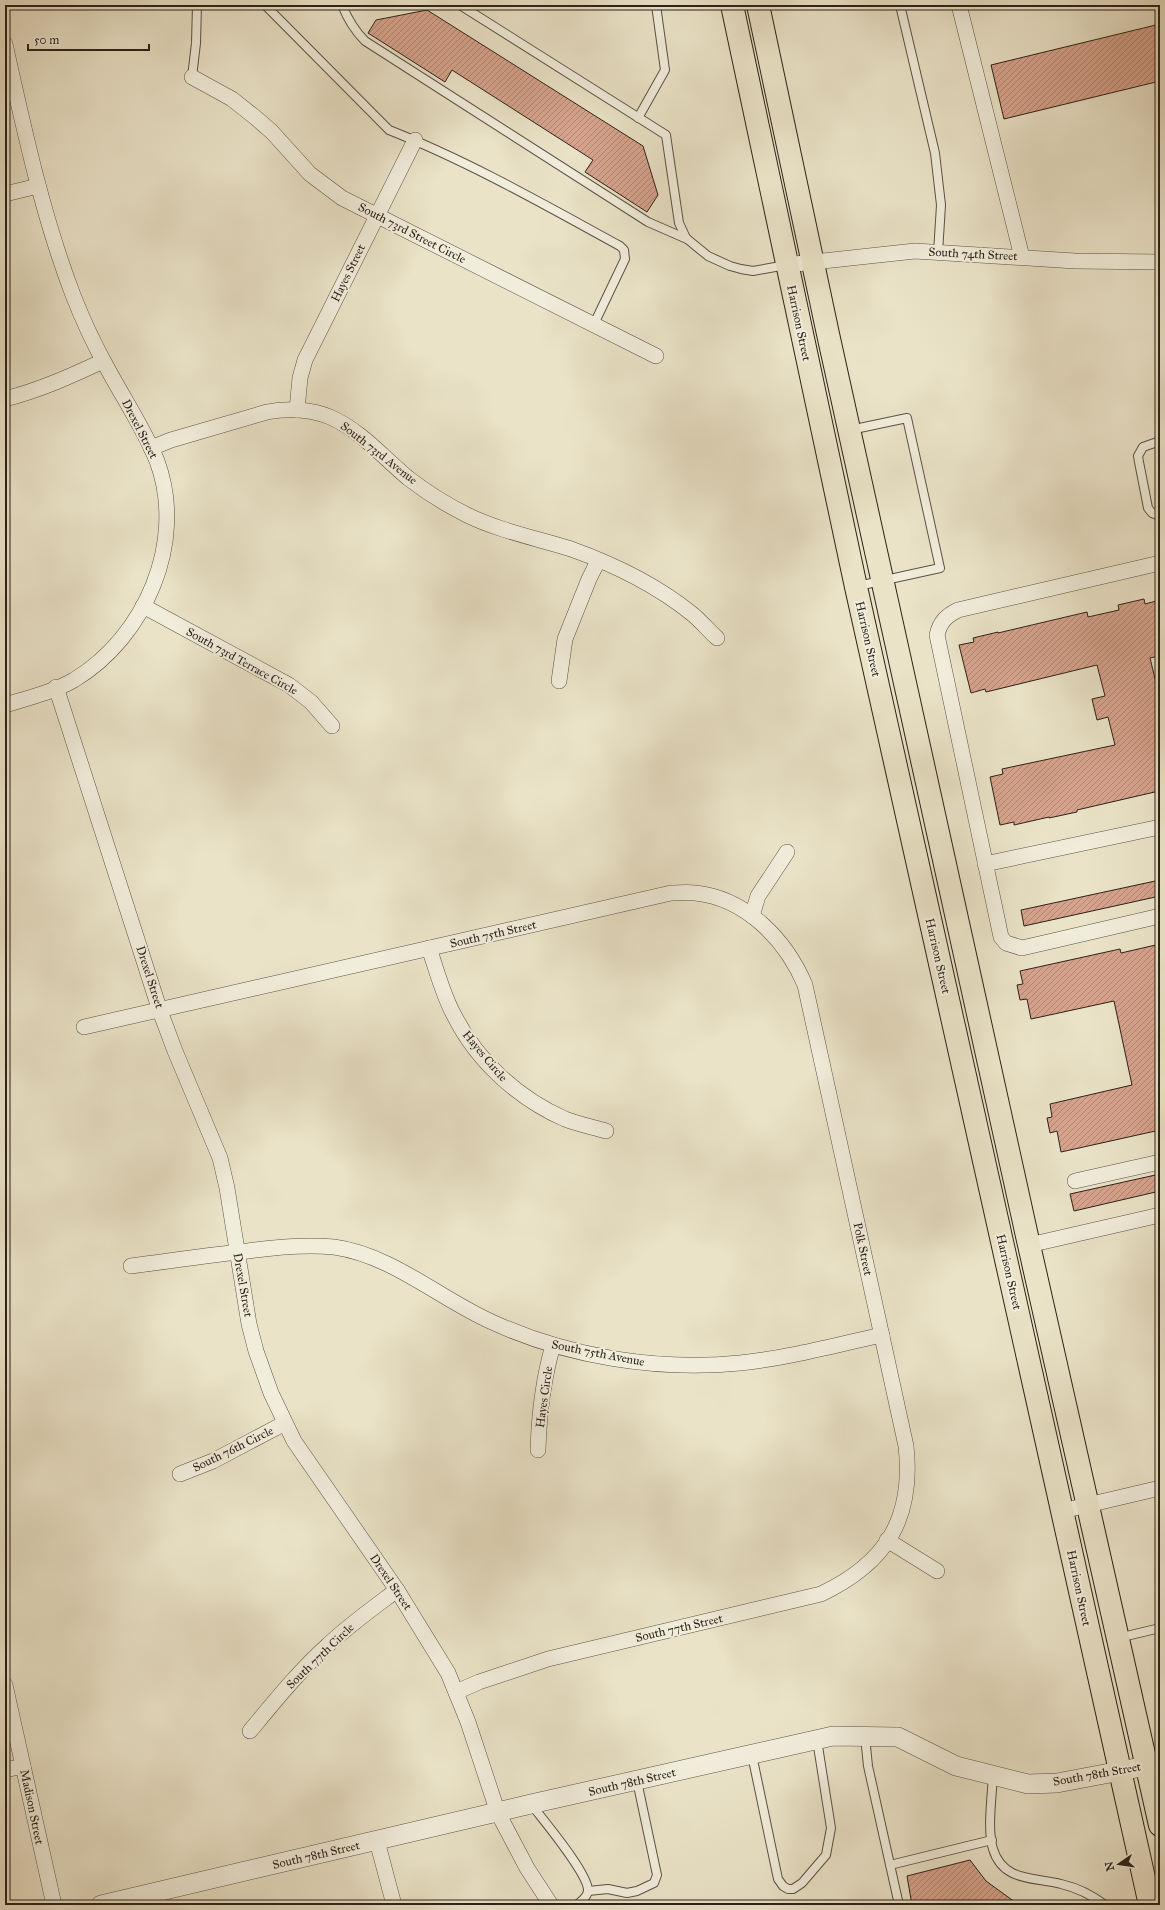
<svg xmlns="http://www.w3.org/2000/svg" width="1165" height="1910" font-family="'IM FELL Great Primer',serif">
  <defs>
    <pattern id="building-hatch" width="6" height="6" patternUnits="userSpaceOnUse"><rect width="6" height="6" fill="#d7a38d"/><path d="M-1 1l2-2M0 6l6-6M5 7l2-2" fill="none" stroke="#af8472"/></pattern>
  </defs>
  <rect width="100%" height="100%" fill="#eae3c8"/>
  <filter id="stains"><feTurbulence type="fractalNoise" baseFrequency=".005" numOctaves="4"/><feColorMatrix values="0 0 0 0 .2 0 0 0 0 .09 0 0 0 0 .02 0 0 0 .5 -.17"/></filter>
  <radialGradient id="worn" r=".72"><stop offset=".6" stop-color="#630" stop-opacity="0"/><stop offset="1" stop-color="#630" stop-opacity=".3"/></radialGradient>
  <!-- building -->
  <g fill="url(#building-hatch)" stroke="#2d2119">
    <path d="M427 10 643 146 658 195 647 212 585 172 593 160 452 70 445 82 368 33 376 20Z"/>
    <path d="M1160 24V81L1004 119 991 65Z"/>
    <path d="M1144 599 1145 604 1160 600V646L1157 647 1159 656 1150 658 1160 699 1159 791 1077 810V812L1049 818V817L1014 825V822L1000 825 990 777 1003 774 1002 769 1115 745 1108 717 1097 720 1092 699 1105 696 1097 665 986 692 985 689 971 693 959 645 974 642 973 638 998 632V633L1087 612 1088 617 1119 610 1118 605Z"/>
    <path d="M1160 880V896L1024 926 1021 910Z"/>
    <path d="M1160 944V1130L1061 1152 1057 1131 1050 1133 1047 1118 1052 1117 1050 1104 1132 1085 1114 1001 1031 1019 1027 999 1020 1000 1017 985 1023 984 1020 971 1120 949 1121 953Z"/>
    <path d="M1160 1174V1191L1074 1211 1070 1194Z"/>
    <path d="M970 1860 986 1881 1019 1905H912L907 1876Z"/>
  </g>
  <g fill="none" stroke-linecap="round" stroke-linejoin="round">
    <!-- service casing -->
    <g stroke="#5c5245" stroke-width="10">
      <g id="service">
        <path d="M265 5 389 130C468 161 545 205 620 246L624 250 625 259 594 324"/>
        <path d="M342 5C348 20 354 30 365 41L648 222 687 239"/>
        <path d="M460 5 666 135 679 223 686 238 708 256 730 266 741 269 753 271 786 265"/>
        <path d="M900 5 935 153 941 205 938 253"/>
        <path d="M192 77 196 43 197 5"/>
        <path d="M638 118 665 70 656 5"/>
        <path d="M850 430 907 418 940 568 858 586"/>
        <path d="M1160 441 1143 447 1138 456 1139 462 1148 508 1152 513 1160 516"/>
        <path d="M1118 1638 1160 1628"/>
        <path d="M865 1737 868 1766 899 1905"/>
        <path d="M752 1755 778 1879 783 1886 788 1889H793L802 1883 826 1855 831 1828 817 1740"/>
        <path d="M993 1775C992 1796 987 1830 993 1849 1003 1882 1034 1877 1061 1884 1078 1888 1092 1895 1105 1905"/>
        <path d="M531 1804C543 1820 589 1874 588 1891 587 1898 581 1901 577 1905"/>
        <path d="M890 1865 992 1840"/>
        <path d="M159 1891 163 1905"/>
        <path d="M588 1891 608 1889 627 1893 637 1891 654 1883 657 1875 637 1781"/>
      </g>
    </g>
    <!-- minor casing -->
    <g stroke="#5c5245" stroke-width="16">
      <g id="minor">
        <path d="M959 5 1022 257"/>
        <path d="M5 44C24 129 42 214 73 295 82 318 92 340 104 362 121 395 143 426 157 461 187 542 145 637 74 680 53 692 28 698 5 705"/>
        <path d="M192 77 232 99 256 118 272 132 310 174 342 198 656 356"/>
        <path d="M5 194 38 186"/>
        <path d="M786 265 915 251 1075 261 1160 262"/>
        <path d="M5 399C40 390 71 376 103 361"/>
        <path d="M297 410 300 378 305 360 415 140"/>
        <path d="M151 448 171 440 267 412C287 408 311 409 330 417 360 430 383 457 408 478 426 492 447 505 467 515 500 531 536 538 571 549 613 564 656 585 691 613 700 620 708 630 717 638"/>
        <path d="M1160 563 958 610C946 616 940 622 937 635L1001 937 1006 943 1022 948 1160 916"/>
        <path d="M143 606 289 685 311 702 332 726"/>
        <path d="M559 681 565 639 589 579 598 561"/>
        <path d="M56 687 160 1011 175 1051 220 1158 227 1188 249 1324 256 1351 271 1393 294 1441 397 1590 448 1673 468 1722 498 1813 527 1868 551 1905"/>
        <path d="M985 864 1160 827"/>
        <path d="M752 916 758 896 787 852"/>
        <path d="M429 948C437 971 443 996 455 1017 478 1062 519 1099 565 1119 578 1124 592 1127 606 1131"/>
        <path d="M84 1027 671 893C679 893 687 892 695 893 746 898 786 940 805 985L906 1446C914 1519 886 1563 821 1594L548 1659 479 1682 456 1692"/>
        <path d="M1075 1181 1160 1162"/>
        <path d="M1029 1245 1160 1215"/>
        <path d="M131 1266C170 1261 209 1255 248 1251 276 1247 305 1244 334 1247 392 1255 440 1299 492 1322 568 1357 657 1371 740 1363 788 1358 835 1345 882 1335"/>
        <path d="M538 1450C539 1414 543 1380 553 1345"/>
        <path d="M180 1474 213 1461 285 1423"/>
        <path d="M1062 1511 1160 1488"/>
        <path d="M887 1540 937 1571"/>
        <path d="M5 1685 54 1905"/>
        <path d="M250 1731C275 1701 299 1671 328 1645 349 1625 373 1608 397 1590"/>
        <path d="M1137 1768 1160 1762"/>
        <path d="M5 1770 23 1766"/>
        <path d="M377 1841 394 1905"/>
      </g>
    </g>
    <!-- tertiary casing -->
    <g stroke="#5c5245" stroke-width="20">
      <path id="tertiary" d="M101 1905 531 1804 833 1736 898 1737 956 1766 1028 1784 1057 1783 1136 1768"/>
    </g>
    <!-- primary casing -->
    <g stroke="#2d2119" stroke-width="24">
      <g id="primary">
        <path d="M732 5 856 587 1150 1905"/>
        <path d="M758 5 828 334 1029 1245 1160 1825"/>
      </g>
    </g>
    <!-- service -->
    <use href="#service" stroke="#f1eddb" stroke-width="8"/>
    <!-- minor -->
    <use href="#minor" stroke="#f1eddb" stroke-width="15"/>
    <!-- tertiary -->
    <use href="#tertiary" stroke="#f1eddb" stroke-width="19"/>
    <!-- primary -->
    <use href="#primary" stroke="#eae3c8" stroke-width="22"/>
  </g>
  <g text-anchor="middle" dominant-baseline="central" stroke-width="4" stroke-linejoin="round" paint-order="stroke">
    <!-- street labels -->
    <g font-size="12" fill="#2d2119" stroke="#f1eddb">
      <text transform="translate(412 233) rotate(27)">South 73rd Street Circle</text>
      <text transform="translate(973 254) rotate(3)">South 74th Street</text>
      <text transform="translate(348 273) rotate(-64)">Hayes Street</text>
      <text transform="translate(799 323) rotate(78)">Harrison Street</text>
      <text transform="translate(140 429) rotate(63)">Drexel Street</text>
      <text transform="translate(379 453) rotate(38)">South 73rd Avenue</text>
      <text transform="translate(868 639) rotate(77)">Harrison Street</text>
      <text transform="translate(242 661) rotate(29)">South 73rd Terrace Circle</text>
      <text transform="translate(493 934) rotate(-13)">South 75th Street</text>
      <text transform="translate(938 956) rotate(77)">Harrison Street</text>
      <text transform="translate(150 977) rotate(72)">Drexel Street</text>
      <text transform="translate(485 1056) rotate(50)">Hayes Circle</text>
      <text transform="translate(863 1249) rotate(78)">Polk Street</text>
      <text transform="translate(1009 1272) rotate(77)">Harrison Street</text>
      <text transform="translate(243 1285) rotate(80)">Drexel Street</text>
      <text transform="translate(598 1353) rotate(11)">South 75th Avenue</text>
      <text transform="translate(544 1397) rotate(-82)">Hayes Circle</text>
      <text transform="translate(233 1449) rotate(-26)">South 76th Circle</text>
      <text transform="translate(391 1582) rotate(56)">Drexel Street</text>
      <text transform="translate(1079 1588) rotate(78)">Harrison Street</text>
      <text transform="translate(679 1628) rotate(-13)">South 77th Street</text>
      <text transform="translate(320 1656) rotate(-44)">South 77th Circle</text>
      <text transform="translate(1097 1774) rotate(-10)">South 78th Street</text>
      <text transform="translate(632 1782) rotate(-13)">South 78th Street</text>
      <text transform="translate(32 1807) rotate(78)">Madison Street</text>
      <text transform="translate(316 1855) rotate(-13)">South 78th Street</text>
    </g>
  </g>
  <!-- margin -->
  <rect width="1165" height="1910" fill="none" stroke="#eae3c8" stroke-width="20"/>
  <rect x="6" y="6" width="1153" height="1898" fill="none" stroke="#2d2119" stroke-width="2"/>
  <rect x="10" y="10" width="1145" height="1890" fill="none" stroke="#2d2119"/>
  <!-- north arrow -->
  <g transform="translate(1119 1864) rotate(257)" stroke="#f1eddb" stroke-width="3" paint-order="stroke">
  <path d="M0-3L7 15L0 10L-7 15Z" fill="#2d2119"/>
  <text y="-6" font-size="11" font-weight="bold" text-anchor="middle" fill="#2d2119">N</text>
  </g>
  <!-- scale -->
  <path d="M28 44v6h121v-6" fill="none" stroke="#2d2119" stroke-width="2"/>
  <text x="34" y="44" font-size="12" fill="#2d2119" stroke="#f1eddb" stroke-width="3" paint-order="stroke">50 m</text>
  <rect width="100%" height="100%" filter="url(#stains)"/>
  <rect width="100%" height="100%" fill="url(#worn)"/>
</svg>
